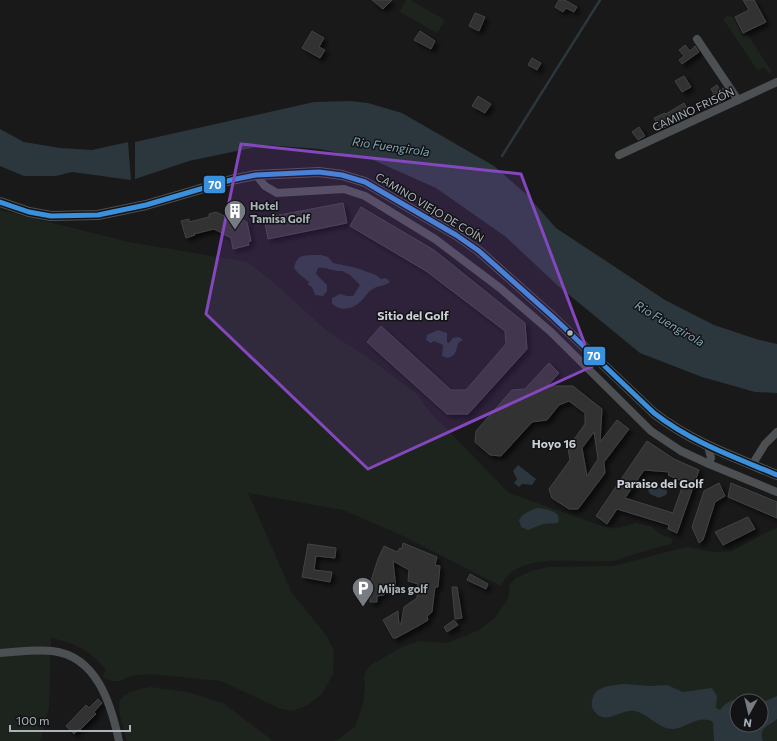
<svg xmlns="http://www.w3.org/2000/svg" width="777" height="741" font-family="Commissioner,sans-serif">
  <defs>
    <filter id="shadow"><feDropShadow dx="3.5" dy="3.5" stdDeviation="2" flood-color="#0009"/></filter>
  </defs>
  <rect width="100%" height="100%" fill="#191919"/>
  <!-- green -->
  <g fill="#1d241d" fill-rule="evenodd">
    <path d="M406 0H410L445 20 437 33 400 12Z"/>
    <path d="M727 16 733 17 743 37 748 35 772 72 769 73 764 67 758 71 723 19Z"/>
    <path d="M0 210 129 242 247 262 272 281 328 332 367 357 417 394 429 411 509 493 602 526 618 528 636 523 652 527 660 534 673 539 671 544C659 547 647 550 635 554 628 556 620 560 612 561 581 564 516 549 501 586L401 535 343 510 248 493 292 593 326 635 334 651 333 674 322 694 306 706 293 711 281 709 221 681 150 674 130 676 119 681H112L102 677 106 670C90 650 75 643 51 638L49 708 40 741H0Z"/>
    <path d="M777 528V741H332L337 740 355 727 363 704 365 689 364 676 369 666 400 648 419 641 448 643 479 630 495 618 508 599 510 584 516 578 531 571 549 567 614 566 686 547 715 552 732 551 761 535ZM737 701H761V725H737Z"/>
    <path d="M151 687 187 692 223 703 273 741H127C118 706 107 694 151 687Z"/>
  </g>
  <!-- water -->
  <g fill="#2b373c">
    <path d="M350 101 368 103 402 113 494 166 526 194 556 228 665 300 714 325 756 339 777 344V393L755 392 702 377 640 353 557 285 506 237 436 188 373 160 319 149 266 145 189 161 135 179V142L314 102Z"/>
    <path d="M0 129 24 142 60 148 92 150 128 142 131 180 72 172 56 176H24L0 166Z"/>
    <path d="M311 255H321L328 257 333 263 357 268 376 275 381 279 386 278 390 282C384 287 378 285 373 289 367 292 365 298 360 302 351 310 341 311 332 304V298L340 294 347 296H353L360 285 350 275 342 271C334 272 327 267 318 268L316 274 327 285V291L323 296 315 295 312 287 308 285 309 282 298 273 294 268C297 256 300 256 311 255Z"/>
    <path d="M438 330 447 333V342L449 343 453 338 459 337 463 340C452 345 462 353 448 358L442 356 443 345 434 341 431 343 426 340 427 335Z"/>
    <path d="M518 465 536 479 532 485 522 484 519 487 514 483 517 479 513 471Z"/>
    <path d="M651 483 654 484 656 488H658L662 486 665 487 667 492 666 495 659 498 650 494 647 488V485Z"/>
    <path d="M537 508C546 509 563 511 558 523L543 524 528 530 521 527 519 520C523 513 530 511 537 508Z"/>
    <path d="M624 684 649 686 667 685 683 692 712 688 717 696 716 708 720 710C728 700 734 698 747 701H737V725H761V703L777 696V719C768 727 758 727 763 741H714L713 722C699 714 687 728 673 729 657 729 649 713 634 711 621 709 606 726 595 712 592 709 591 705 592 701 593 695 596 691 600 689 607 685 616 685 624 684Z"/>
  </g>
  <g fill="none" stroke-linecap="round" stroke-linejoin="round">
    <!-- stream -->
    <path stroke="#2b373c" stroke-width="2.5" d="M502 156 600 0"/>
  </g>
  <!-- building -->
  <g fill="#313131" stroke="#414445" fill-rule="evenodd" filter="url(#shadow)">
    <path d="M372 0H392L383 9Z"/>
    <path d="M559 0H565L577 7 574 12 566 8 563 12 555 7Z"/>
    <path d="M743 0H754L766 22 743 33 735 17 749 10Z"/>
    <path d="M475 13 485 17 479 31 469 26Z"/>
    <path d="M312 31 324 38 319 47 325 50 320 58 302 48Z"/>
    <path d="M420 31 435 41 431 49 414 40Z"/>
    <path d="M685 45 690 51 695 46 699 52 682 64 679 60 684 56 679 50Z"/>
    <path d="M532 58 541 63 537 70 528 65Z"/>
    <path d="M684 76 691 87 682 92 675 81Z"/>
    <path d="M717 85 720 90 723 88 727 93 723 95 726 99 717 104 712 95 714 94 711 89Z"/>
    <path d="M478 96 491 104 485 113 472 106Z"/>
    <path d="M684 103 690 113 684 117 685 118 661 129 654 118 665 113 666 114Z"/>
    <path d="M639 127 645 136 638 140 632 132Z"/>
    <path d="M343 203 347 223 268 239 264 218Z"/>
    <path d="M361 207 434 250 525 323 527 349 468 414H447L367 342 381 326 451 390H466L506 344 505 331 426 271 350 226Z"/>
    <path d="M216 212 241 224 243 220 247 222 251 241 248 242 249 245 233 249 231 238 214 229 194 234 195 235 186 238 181 221 189 219V222L209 217V214Z"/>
    <path d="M549 363 559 373 547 386H573L602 409 600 442 617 420 629 429 604 462 605 473 578 509H569L552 498 549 489 570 460 568 448 585 424V413L569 401 559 405 547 420 532 422 501 456 490 455 475 442 476 431 512 390 525 389ZM594 432 598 459 587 476 582 448Z"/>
    <path d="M647 441 674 459 699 470 677 533 668 529 669 525 617 509 607 524 596 516ZM644 470 669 472 668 475 684 482 673 513 625 498Z"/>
    <path d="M719 483 725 496 715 502 703 540 699 543 692 527 704 491Z"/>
    <path d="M731 483 777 502V518L728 497Z"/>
    <path d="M748 517 755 529 723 545 715 532Z"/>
    <path d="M403 543 437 557 435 565 440 566 438 587H435L432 612 427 616 428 620 418 626 396 638H393L383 620 398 611 399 624H401L404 607 417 598 418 584 408 581 409 570 393 561 396 589 384 588V595L377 596V602H370V584L378 559 384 546 397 552 400 548 402 549Z"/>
    <path d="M308 544 336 548 335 558 316 556 314 570 332 572 330 582 302 577Z"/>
    <path d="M470 574 488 584 486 589 467 580Z"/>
    <path d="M452 587H457L462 618 455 619Z"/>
    <path d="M454 620 458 625 447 632 444 627Z"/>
    <path d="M98 699 102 703 94 712 96 714 80 730 79 729 74 734 66 726 86 705 89 708Z"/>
  </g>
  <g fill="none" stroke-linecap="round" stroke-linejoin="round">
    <!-- minor -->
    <g stroke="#4d5052" stroke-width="8">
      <path d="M697 39 738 100"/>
      <path d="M619 155 777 82"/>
      <path d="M256 175 265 186 277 193 344 189 365 196 435 239 500 288 551 332 651 431 681 451 709 464 777 492"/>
      <path d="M708 446 711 458 709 464"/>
      <path d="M752 465 765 444 777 432"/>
      <path d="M0 653C17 652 35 649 52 651 97 656 111 704 119 741"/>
    </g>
    <!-- tertiary -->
    <path stroke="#4d5052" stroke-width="10" d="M0 202 29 212 51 216 98 215 146 205 231 180 256 175 319 172 342 175 365 182 456 235 479 251 553 317 654 413C691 442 734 457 777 475"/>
    <!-- bus-1 casing -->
    <g stroke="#131315" stroke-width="8">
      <path id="bus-1" d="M0 202 29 212 51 216 98 215 146 205 231 180 256 175 319 172 342 175 365 182 456 235 479 251 553 317 654 413C691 442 734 457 777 475"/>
    </g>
    <!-- bus-1 -->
    <use href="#bus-1" stroke="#3a90db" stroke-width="5"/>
  </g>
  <!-- marked area -->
  <path fill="#8447be" fill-opacity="0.2" stroke="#8447be" stroke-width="3" stroke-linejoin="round" d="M241 144 521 174 593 366 368 469 206 314Z"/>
  <!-- icons -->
  <defs>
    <g id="building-pin" transform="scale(1.15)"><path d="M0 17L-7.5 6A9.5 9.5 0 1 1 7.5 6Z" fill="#777c82" stroke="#131315"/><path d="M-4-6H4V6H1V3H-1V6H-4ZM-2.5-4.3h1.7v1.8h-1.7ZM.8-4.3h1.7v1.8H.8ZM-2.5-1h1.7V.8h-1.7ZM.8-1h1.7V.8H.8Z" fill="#fff"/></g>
    <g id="parking-pin" transform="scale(1.15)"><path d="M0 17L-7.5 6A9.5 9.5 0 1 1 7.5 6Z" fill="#777c82" stroke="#131315"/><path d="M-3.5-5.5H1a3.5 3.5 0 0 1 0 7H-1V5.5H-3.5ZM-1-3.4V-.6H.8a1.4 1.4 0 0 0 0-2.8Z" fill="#fff"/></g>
  </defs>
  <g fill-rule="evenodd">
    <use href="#building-pin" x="235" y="211"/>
    <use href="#parking-pin" x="363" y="588"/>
  </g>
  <!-- markers -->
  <circle fill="#aab2ba" stroke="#131315" stroke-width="1.5" cx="570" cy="333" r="3.5"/>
  <g text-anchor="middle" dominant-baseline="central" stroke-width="3" stroke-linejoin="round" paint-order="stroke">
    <!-- street labels -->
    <g font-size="11" fill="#aab2ba" stroke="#131315">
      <text transform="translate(693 109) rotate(-25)">CAMINO FRISÓN</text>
      <text transform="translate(430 207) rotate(31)">CAMINO VIEJO DE COÍN</text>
    </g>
    <!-- poi labels -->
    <g font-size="11" font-weight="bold" fill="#aab2ba" stroke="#131315" text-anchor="start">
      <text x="250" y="205">Hotel<tspan x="250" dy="13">Tamisa Golf</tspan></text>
      <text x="378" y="588">Mijas golf</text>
    </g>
    <!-- water labels -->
    <g font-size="12" font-style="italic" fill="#80a6b6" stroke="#131315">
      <text transform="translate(391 146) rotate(8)">Rio Fuengirola</text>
      <text transform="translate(670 323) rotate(30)">Rio Fuengirola</text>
    </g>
    <!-- neighbourhood labels -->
    <g font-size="12" font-weight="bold" fill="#cbd0d6" stroke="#131315">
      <text x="413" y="315">Sitio del Golf</text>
      <text x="554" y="443">Hoyo 16</text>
      <text x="660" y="483">Paraiso del Golf</text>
    </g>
  </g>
  <g stroke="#131315" stroke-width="1.5">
    <rect x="203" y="175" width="23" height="19" rx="4" fill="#3a90db"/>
    <rect x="583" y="346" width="23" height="20" rx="4" fill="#3a90db"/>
  </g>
  <g font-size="11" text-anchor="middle" font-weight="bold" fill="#fff">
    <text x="215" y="189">70</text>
    <text x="594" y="360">70</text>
  </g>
  <!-- north arrow -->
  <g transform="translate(749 713) rotate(188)"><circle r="19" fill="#131315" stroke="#4f5357"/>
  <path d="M0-3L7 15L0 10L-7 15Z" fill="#777c82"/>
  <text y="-6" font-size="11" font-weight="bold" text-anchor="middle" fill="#aab2ba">N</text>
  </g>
  <!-- scale -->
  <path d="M10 725v6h120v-6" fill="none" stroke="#aab2ba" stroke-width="2"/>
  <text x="16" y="725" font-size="12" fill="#aab2ba" stroke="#131315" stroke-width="3" paint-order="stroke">100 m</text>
</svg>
